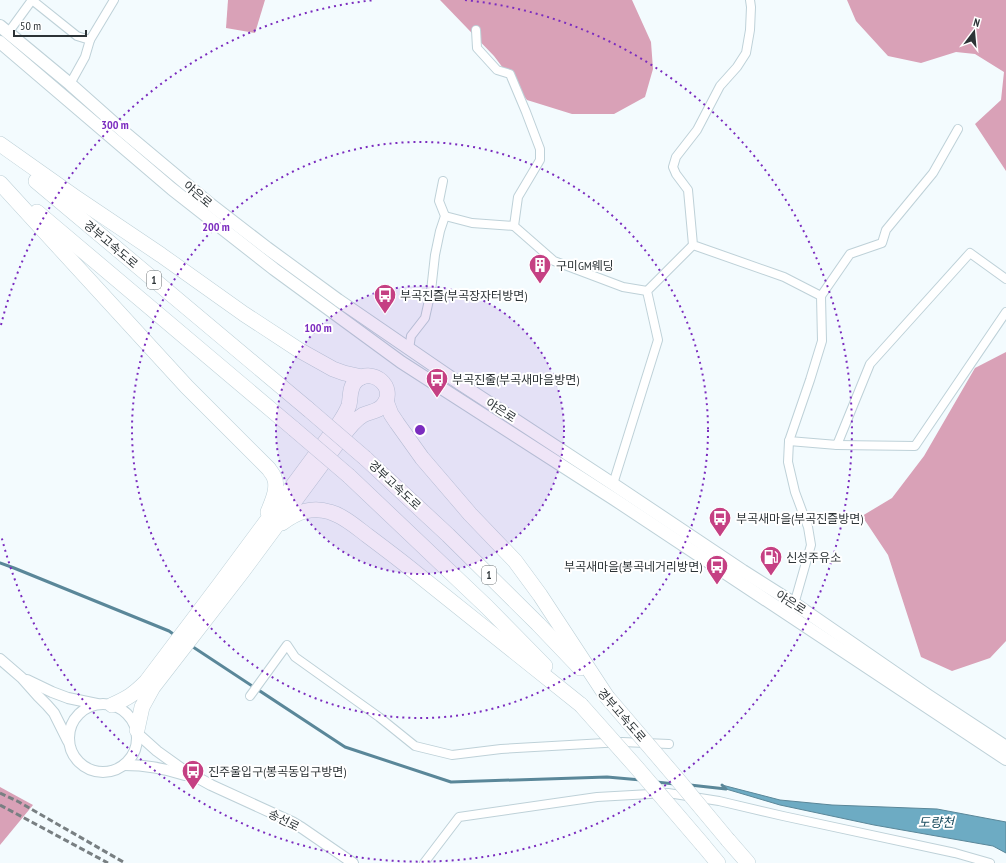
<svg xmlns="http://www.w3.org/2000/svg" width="1006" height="863" font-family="'PT Sans Narrow','Noto Sans KR',sans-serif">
  <rect width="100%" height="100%" fill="#f3fbfe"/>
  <!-- forest -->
  <g fill="#d9a1b7">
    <path d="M228 0H265L255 33 226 28Z"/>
    <path d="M440 0H632L651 42 653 69 645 97 614 114H572L527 100 494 56Z"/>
    <path d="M847 0H1006V171L975 124 1001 100 1004 72 975 54 956 52 921 63 888 56 856 21Z"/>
    <path d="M1006 352V641L990 658 952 671 921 657 888 555 862 516 892 498 924 456 975 368Z"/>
    <path d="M0 787 33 805 0 845Z"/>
  </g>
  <!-- water -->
  <path fill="#6dabc3" stroke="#5a8799" d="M722 785 780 800 832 805 937 809 1006 822V853L993 846 874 825 780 805 726 789Z"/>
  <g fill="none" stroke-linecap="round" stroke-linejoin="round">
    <!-- stream -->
    <g stroke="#5a8799" stroke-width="3">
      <path d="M0 563 14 568 169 631 176 636"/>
      <path d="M190 645 345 747 451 782 607 777 641 780"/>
      <path d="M656 782 675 784"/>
      <path d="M690 785 726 789 722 785"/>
    </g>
    <!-- minor casing -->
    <g stroke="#bed1d8" stroke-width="10">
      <g id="minor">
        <path d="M32 0 77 36 90 40 85 57 70 84"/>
        <path d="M750 0 751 7 750 30 746 53 737 67 720 86 697 130 676 157 673 167 676 174 688 190 693 245 784 277 821 296 822 341 810 380 789 441 788 462 795 492 808 527 811 545 793 608"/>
        <path d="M476 30 477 48 497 70 510 74 526 112 540 149V160L518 197 514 226 554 261 623 287 647 291"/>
        <path d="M8 33 32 0"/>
        <path d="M90 40 114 0"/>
        <path d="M445 216 472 223 514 226"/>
        <path d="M821 296 850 254 882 243 886 230 933 173 958 129"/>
        <path d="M409 349 411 336 425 318 431 291 435 255 440 231 445 216 439 201 443 181"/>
        <path d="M789 441 837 445 870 364 970 253 1006 279"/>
        <path d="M837 445 915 446 1006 312"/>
        <path d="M613 484 658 340 647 291 693 245"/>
        <path d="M250 696 287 645 295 657 379 717 415 746 452 755 501 749 622 742 669 744"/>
        <path d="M424 863 459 817 597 797 668 793 719 801 783 816 955 853 990 863"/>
      </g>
    </g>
    <!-- tertiary casing -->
    <g stroke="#bed1d8" stroke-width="12">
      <g id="tertiary">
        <path d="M0 659 22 678 38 696 47 705 54 713 68 741"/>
        <path d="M27 680 52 692 68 698 97 704"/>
        <circle cx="103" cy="738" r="34"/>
        <path d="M138 734 157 751 182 769 211 785 292 822 302 828 353 863"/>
        <path d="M124 765C146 765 164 768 185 775"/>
      </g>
    </g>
    <!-- secondary casing -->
    <g stroke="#bed1d8" stroke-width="14">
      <g id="secondary">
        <path d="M0 26 70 84 124 132 210 204 267 248 338 300 459 383 613 484 743 571 795 604 927 695 1006 747"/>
        <path d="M0 42 172 189 274 269 401 362 614 499 1006 759"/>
      </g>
    </g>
    <!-- motorway casing -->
    <g stroke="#bed1d8" stroke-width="16">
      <g id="motorway">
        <path d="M0 144 75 197 161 255 244 314 299 350 333 369 344 373 362 377"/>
        <path d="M36 181 308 409"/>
        <path d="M0 183 187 387 269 469C270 471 273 474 274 477 279 488 272 502 268 512"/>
        <path d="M37 212 294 429"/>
        <path d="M386 401 391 414 397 423 422 458 470 514 515 561 540 595 607 697"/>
        <path d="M365 458 448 535 538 624 580 668"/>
        <path d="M349 476 487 607 545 666"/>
        <path d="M282 523C297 512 312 506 330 512 344 516 356 527 368 536 384 548 400 560 416 573 471 617 526 661 581 705"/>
        <path d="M112 705C128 698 134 694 146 682L220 584 340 422C343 417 347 411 349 405 351 396 349 386 357 380 373 367 396 387 384 404 379 412 371 411 363 415 351 422 344 435 336 445L242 572 153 687 142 707 137 730"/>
        <path d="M728 840 748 863"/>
        <path d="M703 845 718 863"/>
      </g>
    </g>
    <!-- minor -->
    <use href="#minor" stroke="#fff" stroke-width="8"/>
    <!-- tertiary -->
    <use href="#tertiary" stroke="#fff" stroke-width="10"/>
    <!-- secondary -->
    <use href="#secondary" stroke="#fff" stroke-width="12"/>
    <!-- motorway -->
    <use href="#motorway" stroke="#fff" stroke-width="15"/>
    <!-- rail -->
    <g stroke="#787f82" stroke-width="3" stroke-dasharray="6 3" stroke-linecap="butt">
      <path d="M0 793 19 802 125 863"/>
      <path d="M0 805 108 863"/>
    </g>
    <!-- motorway-bridge casing -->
    <g stroke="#bed1d8" stroke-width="16" stroke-linecap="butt">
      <g id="motorway-bridge">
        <path d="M308 409 365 458"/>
        <path d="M294 429 349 476"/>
        <path d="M607 697 673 774 728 840"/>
        <path d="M581 705 637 768 703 845"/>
      </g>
    </g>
    <!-- motorway-bridge -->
    <use href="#motorway-bridge" stroke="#fff" stroke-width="15"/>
  </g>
  <!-- distance rings -->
  <circle cx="420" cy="430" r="144" fill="#7b2cbf" fill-opacity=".12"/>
  <g fill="none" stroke="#7b2cbf" stroke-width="2" stroke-dasharray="2 4">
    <circle cx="420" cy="430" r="144"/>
    <circle cx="420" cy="430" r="288"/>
    <path d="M1 325A432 432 0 0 1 375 0M465 0A432 432 0 1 1 1 535"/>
  </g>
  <!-- icons -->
  <defs>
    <g id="building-pin" transform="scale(1.15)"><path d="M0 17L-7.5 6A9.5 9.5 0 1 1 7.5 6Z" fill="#c54083" stroke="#fff"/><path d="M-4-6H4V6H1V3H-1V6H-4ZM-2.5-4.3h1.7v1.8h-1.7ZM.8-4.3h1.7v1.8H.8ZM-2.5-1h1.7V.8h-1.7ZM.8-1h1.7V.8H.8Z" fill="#fff"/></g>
    <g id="bus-pin" transform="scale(1.15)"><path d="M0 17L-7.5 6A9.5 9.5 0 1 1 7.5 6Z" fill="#c54083" stroke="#fff"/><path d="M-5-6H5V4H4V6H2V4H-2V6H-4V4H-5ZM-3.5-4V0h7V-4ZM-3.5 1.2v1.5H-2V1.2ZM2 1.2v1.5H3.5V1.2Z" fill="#fff"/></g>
    <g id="fuel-pin" transform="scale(1.15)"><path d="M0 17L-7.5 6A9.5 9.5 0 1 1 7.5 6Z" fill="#c54083" stroke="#fff"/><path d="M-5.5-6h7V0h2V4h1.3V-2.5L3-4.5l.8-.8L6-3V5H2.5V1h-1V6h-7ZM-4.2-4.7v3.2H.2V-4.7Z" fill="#fff"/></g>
  </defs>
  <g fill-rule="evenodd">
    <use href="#building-pin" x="540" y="265"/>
    <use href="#bus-pin" x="385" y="295"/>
    <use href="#bus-pin" x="437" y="379"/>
    <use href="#bus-pin" x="720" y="518"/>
    <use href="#fuel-pin" x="771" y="557"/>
    <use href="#bus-pin" x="717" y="566"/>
    <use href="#bus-pin" x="193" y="771"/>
  </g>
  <g text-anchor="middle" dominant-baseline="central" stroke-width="4" stroke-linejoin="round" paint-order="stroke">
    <!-- shield labels -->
    <g fill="#fff" stroke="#6b7072" stroke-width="1">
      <rect x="147" y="271" width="14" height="18" rx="3"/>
      <rect x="482" y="566" width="14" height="18" rx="3"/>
    </g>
    <g font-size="11" font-weight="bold" fill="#2c3336">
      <text x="154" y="280">1</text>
      <text x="489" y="575">1</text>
    </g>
    <!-- street labels -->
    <g font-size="12" fill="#2c3336" stroke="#fff">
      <text transform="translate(198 194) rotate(40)">야은로</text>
      <text transform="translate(111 244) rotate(40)">경부고속도로</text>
      <text transform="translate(501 410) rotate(33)">야은로</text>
      <text transform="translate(395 485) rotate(43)">경부고속도로</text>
      <text transform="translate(791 602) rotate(33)">야은로</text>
      <text transform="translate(622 715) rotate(49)">경부고속도로</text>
      <text transform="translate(284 820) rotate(27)">송선로</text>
    </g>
    <!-- poi labels -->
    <g font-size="12" fill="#2c3336" stroke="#fff" text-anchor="start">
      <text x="556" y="265">구미GM웨딩</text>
      <text x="400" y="295">부곡진즐(부곡장자터방면)</text>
      <text x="452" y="379">부곡진줄(부곡새마을방면)</text>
      <text x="736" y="518">부곡새마을(부곡진즐방면)</text>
      <text x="786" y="557">신성주유소</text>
      <text x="702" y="566" text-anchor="end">부곡새마을(봉곡네거리방면)</text>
      <text x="208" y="771">진주울입구(봉곡동입구방면)</text>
    </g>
    <!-- water labels -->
    <g font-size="13" font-style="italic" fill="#1b4e60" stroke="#fff">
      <text x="936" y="822">도량천</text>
    </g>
  </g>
  <circle cx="420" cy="430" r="6" fill="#7b2cbf" stroke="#fff" stroke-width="2"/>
  <g font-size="12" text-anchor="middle" font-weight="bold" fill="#7b2cbf" stroke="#fff" stroke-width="4" stroke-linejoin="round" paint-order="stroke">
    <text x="115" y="129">300 m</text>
    <text x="216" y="231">200 m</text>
    <text x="318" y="332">100 m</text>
  </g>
  <!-- north arrow -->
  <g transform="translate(974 32) rotate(16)" stroke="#ffffff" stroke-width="3" paint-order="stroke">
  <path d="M0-3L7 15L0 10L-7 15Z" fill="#2c3336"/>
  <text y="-6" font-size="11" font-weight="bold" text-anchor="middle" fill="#2c3336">N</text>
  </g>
  <!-- scale -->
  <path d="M14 30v6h72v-6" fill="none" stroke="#2c3336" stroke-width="2"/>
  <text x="20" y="30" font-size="12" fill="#2c3336" stroke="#ffffff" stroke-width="3" paint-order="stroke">50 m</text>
</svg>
